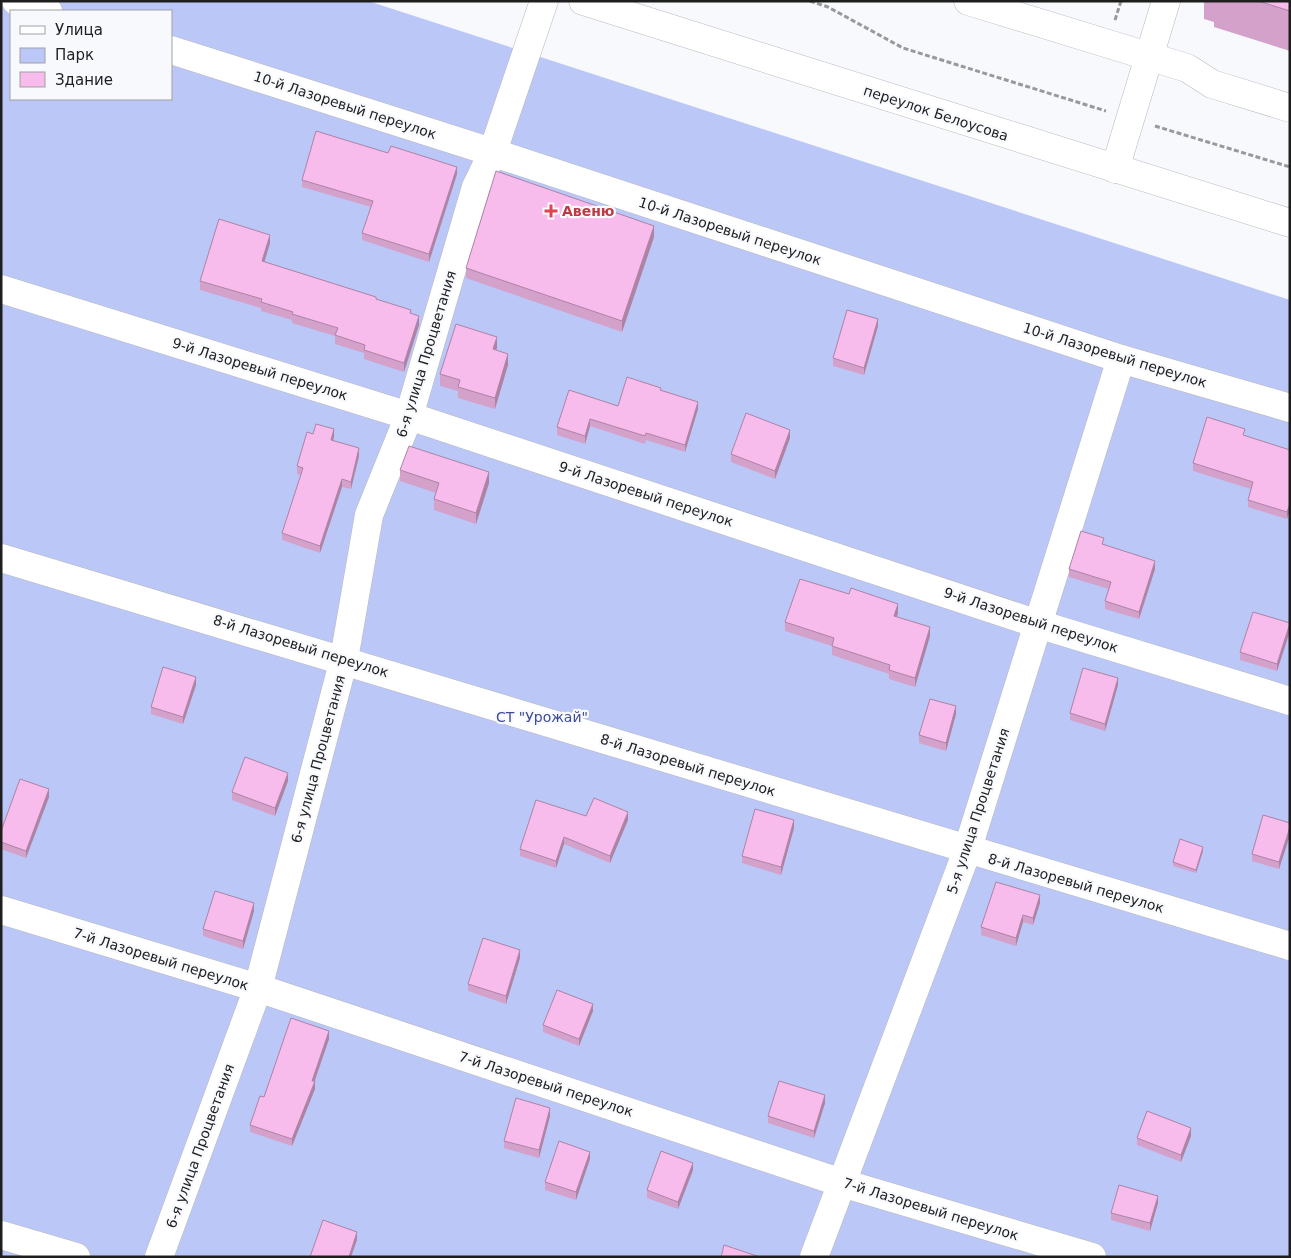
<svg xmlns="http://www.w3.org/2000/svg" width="1291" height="1258" font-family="'DejaVu Sans',sans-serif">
  <rect width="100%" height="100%" fill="#f7f9fd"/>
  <!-- green -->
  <path fill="#bac7f7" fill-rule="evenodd" d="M1 1H368L1290 300V1257H1ZM11 11H171V99H11Z"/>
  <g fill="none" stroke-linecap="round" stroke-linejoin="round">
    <!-- minor casing -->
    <g stroke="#b9babf" stroke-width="29">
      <g id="minor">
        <path d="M16 1 48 11"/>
        <path d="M583 1 1290 223"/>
        <path d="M968 1 1187 68 1212 84 1290 108"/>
        <path d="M171 50 476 147 1121 359 1290 408"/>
        <path d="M1115 169 1166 1"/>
        <path d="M1 289 409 416 1038 624 1290 701"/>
        <path d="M1 558C431 685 859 820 1290 946"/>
        <path d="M1 910 258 988 842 1183 1092 1257"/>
        <path d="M1 1235 76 1257"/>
        <path d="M159 1257 258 988 344 659 369 515 409 416 476 187 492 154 544 1"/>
        <path d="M814 1257 967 851 1121 359"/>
      </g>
    </g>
    <!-- path -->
    <g stroke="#98999b" stroke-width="3" stroke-dasharray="5 2.5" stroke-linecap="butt">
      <path d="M810 1 828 7 903 48 1106 111"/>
      <path d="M1115 20 1121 1"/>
      <path d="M1155 126 1290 167"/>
    </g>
    <!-- minor -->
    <use href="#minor" stroke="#fff" stroke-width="28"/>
  </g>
  <!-- wall -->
  <g fill="#d4a1cb">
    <path d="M1204 1H1290V51L1214 27V22L1204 19Z"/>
    <path d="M388 153 457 174 429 262 362 240V233L371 207 302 187V180Z"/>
    <path d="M654 237 622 332 466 278V268Z"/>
    <path d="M270 243 264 262 376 299 411 313 419 325 404 372 364 359V353L335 344V336L292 323V320L261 311V308L200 290V281Z"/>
    <path d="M878 326 864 375 833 366V358Z"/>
    <path d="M497 348 496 350 508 365 495 409 458 398V391L440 386V374Z"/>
    <path d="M661 390 698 409 685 452 646 440 645 444 590 426 585 444 557 435V427L618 406Z"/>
    <path d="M313 434 334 437 333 440 359 456 351 489 342 487 320 553 282 540V533L301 475 297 474V466Z"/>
    <path d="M1245 436 1290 450 1287 519 1248 507V500L1251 489 1193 471V463Z"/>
    <path d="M790 438 775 479 731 462V454Z"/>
    <path d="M400 470 489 483 476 524 434 510V499L436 493 400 481Z"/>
    <path d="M1104 545 1155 569 1139 619 1105 609V601L1109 589 1069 577V569Z"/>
    <path d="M898 613 897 617 930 636 915 687 889 679V674L832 655V646L785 631V622Z"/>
    <path d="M1290 631 1277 671 1240 660V652Z"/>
    <path d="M196 685 183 724 151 714V707Z"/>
    <path d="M1118 685 1105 731 1070 720V713Z"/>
    <path d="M956 714 946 751 919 743V735Z"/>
    <path d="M288 781 275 816 232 800V792Z"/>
    <path d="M49 797 26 858 1 849V831Z"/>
    <path d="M586 816 628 820 610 863 564 844 556 868 520 856V849Z"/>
    <path d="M1290 823V835L1279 869 1252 861V854Z"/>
    <path d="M794 828 781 875 742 863V856Z"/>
    <path d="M1203 851 1196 873 1173 866V862Z"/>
    <path d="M1040 903 1033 925 1023 922 1016 946 981 935V927Z"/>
    <path d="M254 911 243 949 203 936V929Z"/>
    <path d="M520 958 506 1004 468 991V984Z"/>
    <path d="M593 1011 579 1046 543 1032V1025Z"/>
    <path d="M329 1039 315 1081V1089L292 1146 250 1132V1125L264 1097Z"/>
    <path d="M825 1103 814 1138 768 1123V1116Z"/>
    <path d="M550 1116 539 1158 504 1148V1141Z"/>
    <path d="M1191 1136 1181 1162 1137 1145V1138Z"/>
    <path d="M590 1159 576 1200 545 1190V1182Z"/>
    <path d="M693 1170 678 1209 647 1198V1190Z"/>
    <path d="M1158 1203 1150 1231 1111 1220V1213Z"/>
  </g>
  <!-- shaded-wall -->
  <g fill="#ad83a5">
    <path d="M457 167V174L429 262V254Z"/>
    <path d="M654 226V237L622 332V321Z"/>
    <path d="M270 235V243L262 270V261Z"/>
    <path d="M419 316V325L404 372V363Z"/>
    <path d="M878 319V326L864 375V368Z"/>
    <path d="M497 337V348L493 360V349Z"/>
    <path d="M508 354V365L495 409V398Z"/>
    <path d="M698 402V409L685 452V445Z"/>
    <path d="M590 419V426L585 444V436Z"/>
    <path d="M334 429V437L331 447V440Z"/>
    <path d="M790 430V438L775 479V471Z"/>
    <path d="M359 448V456L351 489V482Z"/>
    <path d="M489 472V483L476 524V513Z"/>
    <path d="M342 479V487L320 553V546Z"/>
    <path d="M1290 503V510L1287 519V512Z"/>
    <path d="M1155 561V569L1139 619V612Z"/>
    <path d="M898 604V613L894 626V616Z"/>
    <path d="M1290 623V631L1277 671V664Z"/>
    <path d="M930 627V636L915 687V678Z"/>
    <path d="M196 677V685L183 724V717Z"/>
    <path d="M1118 678V685L1105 731V724Z"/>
    <path d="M956 706V714L946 751V743Z"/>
    <path d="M288 773V781L275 816V808Z"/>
    <path d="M49 789V797L26 858V851Z"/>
    <path d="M628 812V820L610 863V856Z"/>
    <path d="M794 820V828L781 875V867Z"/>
    <path d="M1290 827V835L1279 869V862Z"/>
    <path d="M564 837V844L556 868V861Z"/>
    <path d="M1203 847V851L1196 873V870Z"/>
    <path d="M1040 895V903L1033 925V918Z"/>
    <path d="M254 903V911L243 949V941Z"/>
    <path d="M1023 915V922L1016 946V938Z"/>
    <path d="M520 950V958L506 1004V996Z"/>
    <path d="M593 1004V1011L579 1046V1039Z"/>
    <path d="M329 1031V1039L312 1088V1081Z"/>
    <path d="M315 1081V1089L292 1146V1139Z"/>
    <path d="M825 1095V1103L814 1138V1131Z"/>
    <path d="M550 1108V1116L539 1158V1150Z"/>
    <path d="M1191 1128V1136L1181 1162V1155Z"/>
    <path d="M590 1152V1159L576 1200V1192Z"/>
    <path d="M693 1163V1170L678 1209V1202Z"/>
    <path d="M1158 1196V1203L1150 1231V1223Z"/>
    <path d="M357 1232V1240L351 1257H349Z"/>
  </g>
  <!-- building -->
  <g fill="#f7bbec" stroke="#ad83a5">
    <path d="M1258 1H1290V11Z"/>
    <path d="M316 131 388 153 391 146 457 167 429 254 362 233 373 201 302 180Z"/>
    <path d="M496 171 654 226 622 321 466 268Z"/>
    <path d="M219 219 270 235 262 261 376 297V299L411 310 410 313 419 316 404 363 364 350 365 345 335 335 338 328 292 314 293 312 261 302 262 299 200 281Z"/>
    <path d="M847 310 878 319 864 368 833 358Z"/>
    <path d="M456 324 497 337 493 349 508 354 495 398 458 387 460 380 440 374Z"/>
    <path d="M627 377 661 388 660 390 698 402 685 445 646 433 645 436 590 419 585 436 557 427 569 390 618 406Z"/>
    <path d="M746 413 790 430 775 471 731 454Z"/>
    <path d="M1207 417 1245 429 1243 435 1290 450V503L1287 512 1248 500 1253 482 1193 463Z"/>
    <path d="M316 424 334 429 331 440 359 448 351 482 342 479 320 546 282 533 303 468 297 466 307 432 313 434Z"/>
    <path d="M409 446 489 472 476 513 434 499 439 483 400 470Z"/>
    <path d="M1081 531 1104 538 1102 544 1155 561 1139 612 1105 601 1111 582 1069 569Z"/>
    <path d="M800 579 849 594 851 588 898 604 894 616 930 627 915 678 889 670 890 665 832 646 834 638 785 622Z"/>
    <path d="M1253 612 1290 623 1277 664 1240 652Z"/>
    <path d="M163 667 196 677 183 717 151 707Z"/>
    <path d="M1083 668 1118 678 1105 724 1070 713Z"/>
    <path d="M930 699 956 706 946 743 919 735Z"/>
    <path d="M245 757 288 773 275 808 232 792Z"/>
    <path d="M20 779 49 789 26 851 1 842V831Z"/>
    <path d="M594 798 628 812 610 856 564 837 556 861 520 849 536 800 586 816Z"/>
    <path d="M755 809 794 820 781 867 742 856Z"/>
    <path d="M1263 815 1290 823V827L1279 862 1252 854Z"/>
    <path d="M1180 839 1203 847 1196 870 1173 862Z"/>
    <path d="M996 882 1040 895 1033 918 1023 915 1016 938 981 927Z"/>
    <path d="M215 891 254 903 243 941 203 929Z"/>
    <path d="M483 938 520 950 506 996 468 984Z"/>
    <path d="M557 990 593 1004 579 1039 543 1025Z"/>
    <path d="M291 1018 329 1031 312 1081H315L292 1139 250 1125 260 1096 264 1097Z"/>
    <path d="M779 1081 825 1095 814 1131 768 1116Z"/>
    <path d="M516 1098 550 1108 539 1150 504 1141Z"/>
    <path d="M1147 1111 1191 1128 1181 1155 1137 1138Z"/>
    <path d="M559 1141 590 1152 576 1192 545 1182Z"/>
    <path d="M661 1151 693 1163 678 1202 647 1190Z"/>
    <path d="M1119 1185 1158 1196 1150 1223 1111 1213Z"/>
    <path d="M323 1220 357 1232 349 1257H310Z"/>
    <path d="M724 1245 760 1257H721Z"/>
  </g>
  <!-- markers -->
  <path fill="#e0444e" stroke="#f7f9fd" stroke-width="2" d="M548.5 203.5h5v5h5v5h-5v5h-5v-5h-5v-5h5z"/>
  <g text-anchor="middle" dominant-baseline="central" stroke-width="4.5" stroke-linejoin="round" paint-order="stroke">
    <!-- street labels -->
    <g font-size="14" fill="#1e1e1f" stroke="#f7f9fd">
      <text transform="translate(345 105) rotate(18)">10-й Лазоревый переулок</text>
      <text transform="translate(936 113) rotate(18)">переулок Белоусова</text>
      <text transform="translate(730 231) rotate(18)">10-й Лазоревый переулок</text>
      <text transform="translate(426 354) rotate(-73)">6-я улица Процветания</text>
      <text transform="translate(1115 355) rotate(17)">10-й Лазоревый переулок</text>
      <text transform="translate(260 369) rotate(17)">9-й Лазоревый переулок</text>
      <text transform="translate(646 494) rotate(18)">9-й Лазоревый переулок</text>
      <text transform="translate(1031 620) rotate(18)">9-й Лазоревый переулок</text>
      <text transform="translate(301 646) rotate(17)">8-й Лазоревый переулок</text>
      <text transform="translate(318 759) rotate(-75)">6-я улица Процветания</text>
      <text transform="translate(688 765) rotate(17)">8-й Лазоревый переулок</text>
      <text transform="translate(978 811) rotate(-72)">5-я улица Процветания</text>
      <text transform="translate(1076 883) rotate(16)">8-й Лазоревый переулок</text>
      <text transform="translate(161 959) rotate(17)">7-й Лазоревый переулок</text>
      <text transform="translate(546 1084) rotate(18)">7-й Лазоревый переулок</text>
      <text transform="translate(200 1146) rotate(-70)">6-я улица Процветания</text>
      <text transform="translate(931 1209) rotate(17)">7-й Лазоревый переулок</text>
    </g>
    <!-- health labels -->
    <g font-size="14" font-weight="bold" fill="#be3a42" stroke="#f7f9fd" text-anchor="start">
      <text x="562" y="211">Авеню</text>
    </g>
    <!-- park labels -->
    <g font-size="14" fill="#3f4b97" stroke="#f7f9fd">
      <text x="542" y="717">СТ "Урожай"</text>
    </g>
  </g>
  <!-- border -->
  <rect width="1291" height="1258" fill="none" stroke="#1e1e1f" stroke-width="5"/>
  <!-- legend -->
  <rect x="10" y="10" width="162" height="90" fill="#f7f9fd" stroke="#a0a1a4"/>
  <rect x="20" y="26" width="25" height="8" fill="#ffffff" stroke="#a0a1a4"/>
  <text x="55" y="35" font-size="15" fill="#1e1e1f">Улица</text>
  <rect x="20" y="48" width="25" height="15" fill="#bac7f7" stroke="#a0a1a4"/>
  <text x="55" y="60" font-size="15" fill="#1e1e1f">Парк</text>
  <rect x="20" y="72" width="25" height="15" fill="#f7bbec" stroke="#a0a1a4"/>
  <text x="55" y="85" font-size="15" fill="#1e1e1f">Здание</text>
</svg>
